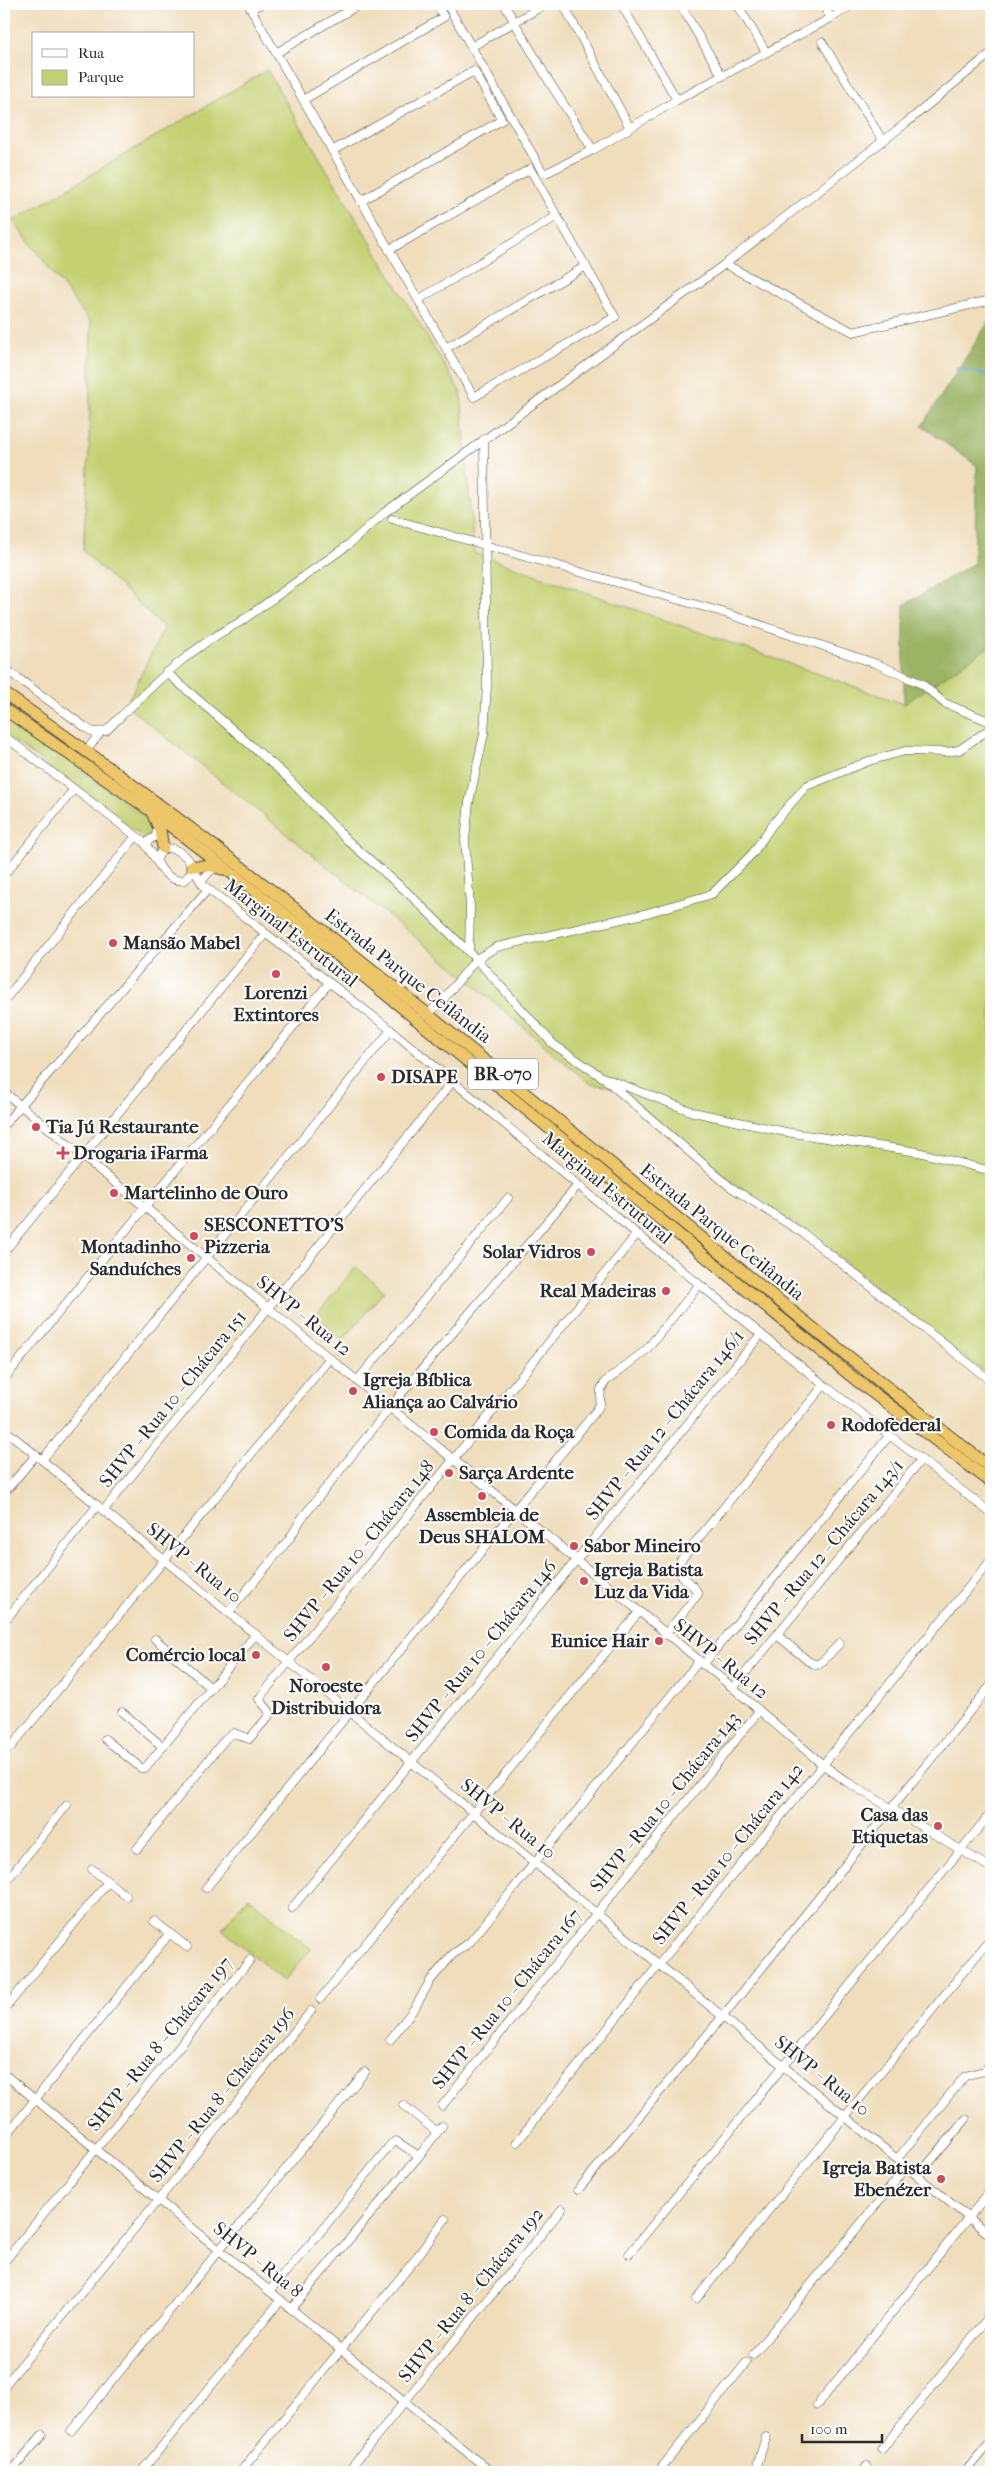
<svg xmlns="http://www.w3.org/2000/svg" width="995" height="2476" font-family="'IM FELL French Canon',serif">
  <rect width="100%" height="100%" fill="#fff"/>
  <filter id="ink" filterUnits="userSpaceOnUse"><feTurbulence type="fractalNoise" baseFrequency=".02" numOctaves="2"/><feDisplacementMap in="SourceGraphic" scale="10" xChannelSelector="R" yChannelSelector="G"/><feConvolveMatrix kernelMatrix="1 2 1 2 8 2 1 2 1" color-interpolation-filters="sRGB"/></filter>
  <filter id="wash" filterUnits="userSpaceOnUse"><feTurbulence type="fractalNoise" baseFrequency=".0096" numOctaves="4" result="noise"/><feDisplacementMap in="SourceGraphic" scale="20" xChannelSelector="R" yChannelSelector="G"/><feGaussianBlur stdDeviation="1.12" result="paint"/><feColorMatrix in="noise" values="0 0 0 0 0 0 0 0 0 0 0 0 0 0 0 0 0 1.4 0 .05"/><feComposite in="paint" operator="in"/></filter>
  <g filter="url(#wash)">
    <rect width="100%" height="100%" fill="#efddbb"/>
    <!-- green -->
    <g fill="#c4d173" stroke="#787e4f">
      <path d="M267 70 461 393 474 553 904 704 991 645V1376L947 1344 809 1233 750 1197 618 1088 590 1084 455 969 126 705 164 628 83 551 89 451 91 323 13 221Z"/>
      <path d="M4 715 59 753 145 817 151 825V835L143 837 4 734Z"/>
      <path d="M356 1267 384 1291 343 1340 315 1316Z"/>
      <path d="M248 1897 311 1949 284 1981 222 1929Z"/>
    </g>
    <!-- forest -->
    <path fill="#9bb365" stroke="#636f48" d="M988 323 991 325V645L904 704V605L974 563 977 466 922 426Z"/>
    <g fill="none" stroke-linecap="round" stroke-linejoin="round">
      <!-- stream -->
      <path stroke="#53a8cf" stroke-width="2" d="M955 368 991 376"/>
    </g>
  </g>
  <g filter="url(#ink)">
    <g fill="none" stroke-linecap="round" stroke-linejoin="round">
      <!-- minor casing -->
      <g stroke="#484641" stroke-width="9">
        <g id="minor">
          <path d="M248 4 474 397 615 317 530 169 389 250"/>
          <path d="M447 4 542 171 546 173 593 150 677 100 831 18 854 4"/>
          <path d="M504 4 550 83 593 150"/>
          <path d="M563 4 630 128"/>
          <path d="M621 4 677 100"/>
          <path d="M680 4 722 76"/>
          <path d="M737 4 766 52"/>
          <path d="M822 4 831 18"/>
          <path d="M251 9 261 4"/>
          <path d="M822 42 883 141"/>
          <path d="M471 47 546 4"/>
          <path d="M276 53 360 4"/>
          <path d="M303 100 444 17 436 4"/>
          <path d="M332 151 474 71 502 120 361 201"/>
          <path d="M725 264 853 332 991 300"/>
          <path d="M418 300 557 216"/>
          <path d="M446 348 586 266"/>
          <path d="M392 519 722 612 877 664 922 684 944 703 991 722"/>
          <path d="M4 668 85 727 93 732 106 731C148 690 187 649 240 622L348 545 384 513 725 264 906 123 991 53"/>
          <path d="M166 672 284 774 347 840 407 892 476 959 553 1044 602 1077 693 1112 786 1132 918 1152 991 1171"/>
          <path d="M4 736 136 836 144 842 156 860"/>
          <path d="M87 750 100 733"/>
          <path d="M145 843 156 836 157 828"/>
          <path d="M168 848C180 850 192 858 192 871L185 880C170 882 162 872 156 860L163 848Z"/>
          <path d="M193 869 203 885 391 1030 637 1234 824 1385 991 1513"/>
          <path d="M4 875 74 789"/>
          <path d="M201 882 210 871 218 868"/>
          <path d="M469 952 470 907 465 840 469 802 484 734 487 685 484 439"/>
          <path d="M4 1001 136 836"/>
          <path d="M429 1013 443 1000 476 959 497 947 644 914 712 894 753 853 772 825 806 786 869 761 905 751 948 752 959 750 991 728"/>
          <path d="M607 1081 729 1186 804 1234 991 1381"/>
          <path d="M4 1092 733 1688 822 1764 847 1782 991 1868"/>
          <path d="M4 1125 208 889"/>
          <path d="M4 1252 265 934"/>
          <path d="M4 1379 329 983"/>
          <path d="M357 1381 508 1198"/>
          <path d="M4 1429 991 2236"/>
          <path d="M42 1460 391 1030"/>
          <path d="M4 1493 36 1455"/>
          <path d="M103 1511 453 1081"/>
          <path d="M229 1612 290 1538 302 1518 396 1400 578 1185"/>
          <path d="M4 1622 97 1506"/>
          <path d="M665 1635 698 1594 694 1587 676 1570 680 1561 824 1385"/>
          <path d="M777 1635 808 1661 816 1665 823 1661 840 1643"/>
          <path d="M155 1639 211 1688"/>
          <path d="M703 1665 889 1436"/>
          <path d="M733 1688 921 1460"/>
          <path d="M122 1712 163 1747"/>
          <path d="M105 1739 141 1768H145L256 1634"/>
          <path d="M11 1747 330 1358"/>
          <path d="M699 1766 725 1737"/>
          <path d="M137 1849 226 1738 234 1733 249 1739 268 1717 269 1711 259 1699 261 1696 637 1234"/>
          <path d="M92 1869 126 1896"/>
          <path d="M4 1884 67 1805"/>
          <path d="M206 1888 596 1411 600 1404 601 1389 606 1381 646 1350 699 1285"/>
          <path d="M292 1908 761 1334"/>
          <path d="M154 1921 187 1947"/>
          <path d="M320 1999 639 1612"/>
          <path d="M4 2010 108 1882"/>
          <path d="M390 2040 416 2006 430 1981 452 1955 470 1942 699 1661"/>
          <path d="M4 2074 491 2472"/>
          <path d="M403 2105 437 2132"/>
          <path d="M442 2106 759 1711"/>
          <path d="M4 2138 170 1933"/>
          <path d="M517 2142 665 1957 991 1560"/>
          <path d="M419 2156 442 2126"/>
          <path d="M897 2159 965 2076 984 2071 991 2064"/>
          <path d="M918 2176 966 2119"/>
          <path d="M578 2190 723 2016 991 1685"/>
          <path d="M629 2254 991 1813"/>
          <path d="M4 2262 250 1960"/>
          <path d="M269 2291 318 2235 391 2144 396 2141 419 2156 291 2309"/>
          <path d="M696 2299 991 1938"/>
          <path d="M753 2355 907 2167"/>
          <path d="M4 2386 164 2193 311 2011"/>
          <path d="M817 2405 991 2190"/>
          <path d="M71 2431 365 2072"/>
          <path d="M882 2449 991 2314"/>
          <path d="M11 2472 42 2435"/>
          <path d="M141 2472 281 2300"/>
          <path d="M240 2472 414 2261 445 2219"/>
          <path d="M347 2472 562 2209"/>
          <path d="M658 2472 746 2363"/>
          <path d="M755 2472 766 2437"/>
          <path d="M862 2472 867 2466"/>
          <path d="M965 2472 991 2441"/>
        </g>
      </g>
      <!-- highway casing -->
      <g stroke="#484641" stroke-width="13">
        <g id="highway">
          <path d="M4 693C348 931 659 1214 991 1468"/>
          <path d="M4 709 151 811 350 965 856 1380 991 1482"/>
          <path d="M153 815 160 830 163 848"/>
          <path d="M192 866H211L222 869"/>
        </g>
      </g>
      <!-- minor -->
      <use href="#minor" stroke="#fff" stroke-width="8"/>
      <!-- highway -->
      <use href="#highway" stroke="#ecc669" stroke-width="11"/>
    </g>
  </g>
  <!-- markers -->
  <g fill="#d1495b" stroke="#fff" stroke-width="2">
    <circle cx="113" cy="943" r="5"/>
    <circle cx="276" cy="974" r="5"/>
    <circle cx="381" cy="1077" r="5"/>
    <circle cx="36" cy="1127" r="5"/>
    <path d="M60.5 1145.5h5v5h5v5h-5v5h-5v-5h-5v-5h5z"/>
    <circle cx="114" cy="1193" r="5"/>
    <circle cx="194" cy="1236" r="5"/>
    <circle cx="591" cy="1252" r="5"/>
    <circle cx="191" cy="1258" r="5"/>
    <circle cx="666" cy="1291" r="5"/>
    <circle cx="353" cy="1391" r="5"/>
    <circle cx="831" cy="1425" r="5"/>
    <circle cx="434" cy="1432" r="5"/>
    <circle cx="449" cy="1473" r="5"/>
    <circle cx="482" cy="1496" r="5"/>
    <circle cx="574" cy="1546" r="5"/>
    <circle cx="584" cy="1581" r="5"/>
    <circle cx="659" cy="1641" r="5"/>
    <circle cx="256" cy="1655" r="5"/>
    <circle cx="326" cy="1667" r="5"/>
    <circle cx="938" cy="1826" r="5"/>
    <circle cx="941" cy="2179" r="5"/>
  </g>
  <g text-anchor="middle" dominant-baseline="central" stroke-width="4" stroke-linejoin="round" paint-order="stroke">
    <!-- shield labels -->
    <rect fill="#fff" stroke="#6b6b6b" stroke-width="1" x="468" y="1058.5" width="70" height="31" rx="4"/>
    <g font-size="18" font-weight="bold" fill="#2b2b2b">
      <text x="503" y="1074">BR-070</text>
    </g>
    <!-- street labels -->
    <g font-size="19" fill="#2b2b2b" stroke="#fff">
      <text transform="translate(291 933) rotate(38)">Marginal Estrutural</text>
      <text transform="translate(408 976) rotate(38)">Estrada Parque Ceilândia</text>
      <text transform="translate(607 1188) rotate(40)">Marginal Estrutural</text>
      <text transform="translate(722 1232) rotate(39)">Estrada Parque Ceilândia</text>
      <text transform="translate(304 1316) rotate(39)">SHVP - Rua 12</text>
      <text transform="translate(173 1399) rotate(-51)">SHVP - Rua 10 - Chácara 151</text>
      <text transform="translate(665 1425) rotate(-51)">SHVP - Rua 12 - Chácara 146/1</text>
      <text transform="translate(359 1551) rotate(-51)">SHVP - Rua 10 - Chácara 148</text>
      <text transform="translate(824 1552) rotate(-50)">SHVP - Rua 12 - Chácara 143/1</text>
      <text transform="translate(194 1563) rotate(39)">SHVP - Rua 10</text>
      <text transform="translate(481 1651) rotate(-51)">SHVP - Rua 10 - Chácara 146</text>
      <text transform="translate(721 1659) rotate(39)">SHVP - Rua 12</text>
      <text transform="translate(665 1802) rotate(-51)">SHVP - Rua 10 - Chácara 143</text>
      <text transform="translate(508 1819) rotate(39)">SHVP - Rua 10</text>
      <text transform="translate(728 1854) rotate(-51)">SHVP - Rua 10 - Chácara 142</text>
      <text transform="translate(507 1999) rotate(-51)">SHVP - Rua 10 - Chácara 167</text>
      <text transform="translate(160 2044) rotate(-51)">SHVP - Rua 8 - Chácara 197</text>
      <text transform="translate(822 2076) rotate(39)">SHVP - Rua 10</text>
      <text transform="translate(222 2095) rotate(-51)">SHVP - Rua 8 - Chácara 196</text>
      <text transform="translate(258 2260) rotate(39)">SHVP - Rua 8</text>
      <text transform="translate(471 2295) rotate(-51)">SHVP - Rua 8 - Chácara 192</text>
    </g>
    <!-- poi labels -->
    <g font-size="19" font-weight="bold" fill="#2b2b2b" stroke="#fff" text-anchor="start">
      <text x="123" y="943">Mansão Mabel</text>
      <text x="276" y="993" text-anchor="middle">Lorenzi<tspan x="276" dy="22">Extintores</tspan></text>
      <text x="391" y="1077">DISAPE</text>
      <text x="46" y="1127">Tia Jú Restaurante</text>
      <text x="73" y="1153">Drogaria iFarma</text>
      <text x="124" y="1193">Martelinho de Ouro</text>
      <text x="204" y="1225">SESCONETTO'S<tspan x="204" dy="22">Pizzeria</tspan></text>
      <text x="181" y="1247" text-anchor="end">Montadinho<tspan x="181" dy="22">Sanduíches</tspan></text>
      <text x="581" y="1252" text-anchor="end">Solar Vidros</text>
      <text x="656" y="1291" text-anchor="end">Real Madeiras</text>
      <text x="363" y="1380">Igreja Bíblica<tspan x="363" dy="22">Aliança ao Calvário</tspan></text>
      <text x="841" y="1425">Rodofederal</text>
      <text x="444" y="1432">Comida da Roça</text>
      <text x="459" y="1473">Sarça Ardente</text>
      <text x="482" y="1515" text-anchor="middle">Assembleia de<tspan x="482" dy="22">Deus SHALOM</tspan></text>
      <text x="584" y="1546">Sabor Mineiro</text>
      <text x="594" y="1570">Igreja Batista<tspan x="594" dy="22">Luz da Vida</tspan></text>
      <text x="649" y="1641" text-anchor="end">Eunice Hair</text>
      <text x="246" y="1655" text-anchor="end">Comércio local</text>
      <text x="326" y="1686" text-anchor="middle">Noroeste<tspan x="326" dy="22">Distribuidora</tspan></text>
      <text x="928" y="1815" text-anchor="end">Casa das<tspan x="928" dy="22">Etiquetas</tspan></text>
      <text x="931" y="2168" text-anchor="end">Igreja Batista<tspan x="931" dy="22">Ebenézer</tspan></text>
    </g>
  </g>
  <!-- margin -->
  <rect width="995" height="2476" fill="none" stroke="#fff" stroke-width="20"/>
  <!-- legend -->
  <rect x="32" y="32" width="162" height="65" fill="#ffffff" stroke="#aaaaaa"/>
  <rect x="42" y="49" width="25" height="8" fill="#ffffff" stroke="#aaaaaa"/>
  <text x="78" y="58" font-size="15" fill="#2b2b2b">Rua</text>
  <rect x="42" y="70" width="25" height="15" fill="#c4d173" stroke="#aaaaaa"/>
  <text x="78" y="82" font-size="15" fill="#2b2b2b">Parque</text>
  <!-- scale -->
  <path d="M802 2434v8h80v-8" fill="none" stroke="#2b2b2b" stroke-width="2.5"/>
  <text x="810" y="2434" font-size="15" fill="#2b2b2b" stroke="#ffffff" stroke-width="4" paint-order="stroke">100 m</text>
</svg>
